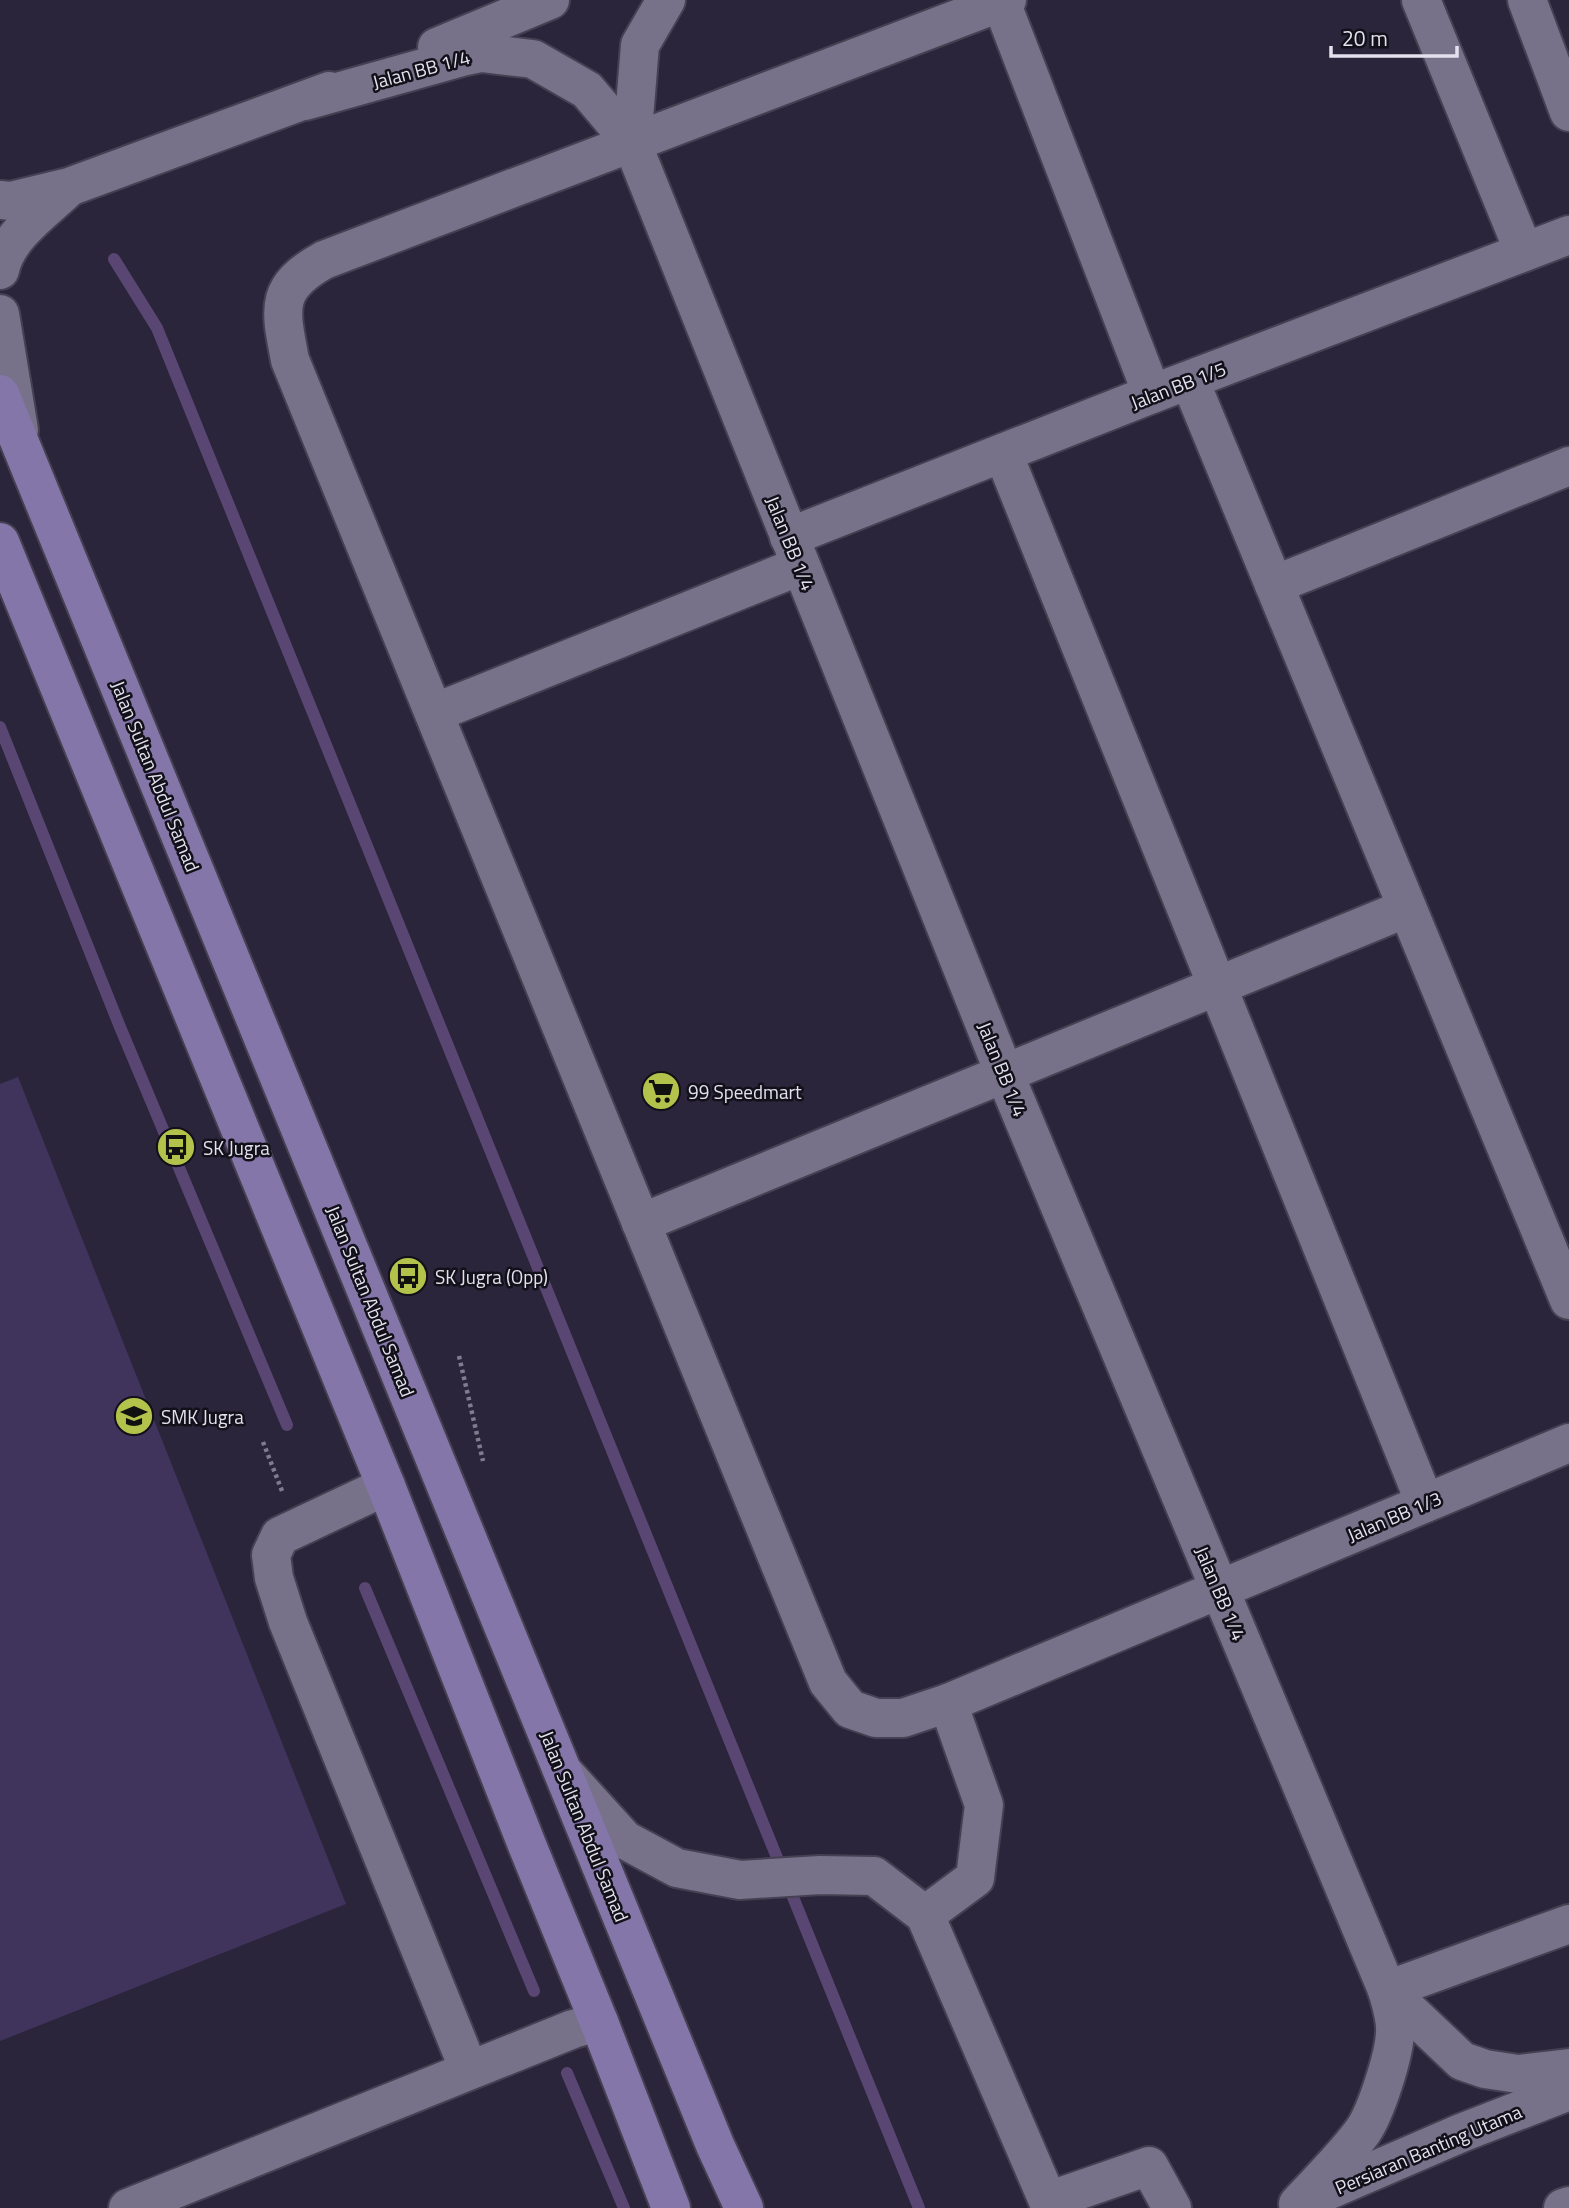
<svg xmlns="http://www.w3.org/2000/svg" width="1569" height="2208" font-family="'Titillium Web',sans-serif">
  <rect width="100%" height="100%" fill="#2a253a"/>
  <!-- green -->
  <path fill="#40345d" d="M18 1077 346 1904 0 2041V1084Z"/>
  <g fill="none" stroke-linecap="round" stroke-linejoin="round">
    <!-- stream -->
    <g stroke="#594673" stroke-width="12">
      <path d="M114 259 157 328 919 2208"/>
      <path d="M0 727 120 1027 287 1425"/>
      <path d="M365 1588 534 1991"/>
      <path d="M567 2073 624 2208"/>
    </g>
    <!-- minor casing -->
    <g stroke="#454052" stroke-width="42">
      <g id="minor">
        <path d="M1007 0 324 260C274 288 280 308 290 360L828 1682 850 1709 876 1718H903L948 1703 1569 1443"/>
        <path d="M1421 0 1524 252"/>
        <path d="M1527 0 1569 112"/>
        <path d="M1001 2 1152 394"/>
        <path d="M437 47 550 0"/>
        <path d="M305 101 462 57 481 53 533 59 587 90 632 143 1005 1075 1387 1990C1391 2004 1396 2018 1395 2033 1394 2056 1376 2112 1363 2131 1344 2157 1320 2180 1298 2204"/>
        <path d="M632 143 640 45 666 0"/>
        <path d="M0 200 11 201 69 187 329 91"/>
        <path d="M0 270C7 236 43 212 67 189"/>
        <path d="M0 314 19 430"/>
        <path d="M1190 381 1569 1300"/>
        <path d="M1003 453 1425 1503"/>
        <path d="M789 537 1152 394 1569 235"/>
        <path d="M1274 585 1569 466"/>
        <path d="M434 713 800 566"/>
        <path d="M641 1223 1407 908"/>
        <path d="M386 1486 280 1536 271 1555 274 1578 288 1622 469 2070"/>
        <path d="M566 1775 625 1840 677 1868 740 1880 820 1875 874 1876 925 1915 1048 2201 1149 2166 1172 2208"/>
        <path d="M925 1915 975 1878 984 1805 948 1703"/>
        <path d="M1387 1990 1462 2061 1485 2069 1518 2074 1569 2068"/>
        <path d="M1387 1990 1569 1924"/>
        <path d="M1313 2197 1461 2133 1569 2091"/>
        <path d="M128 2208 573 2029 599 2022"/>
        <path d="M1563 2208 1569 2206"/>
      </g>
    </g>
    <!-- major casing -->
    <g stroke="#454052" stroke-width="42">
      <g id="major">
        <path d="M0 394 715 2145 744 2208"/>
        <path d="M0 542 386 1486 527 1845 599 2022 671 2208"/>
      </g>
    </g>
    <!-- path -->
    <g stroke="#807c8e" stroke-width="4.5" stroke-dasharray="3.5 3.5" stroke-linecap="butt">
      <path d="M459 1356 483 1461"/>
      <path d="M263 1442 282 1491"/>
    </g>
    <!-- minor -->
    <use href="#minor" stroke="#77718a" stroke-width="38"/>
    <!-- major -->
    <use href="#major" stroke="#8576aa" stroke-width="38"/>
  </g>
  <!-- icons -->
  <defs>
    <g id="supermarket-disc" transform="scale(2.0125)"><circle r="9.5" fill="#b3c24b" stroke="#121019"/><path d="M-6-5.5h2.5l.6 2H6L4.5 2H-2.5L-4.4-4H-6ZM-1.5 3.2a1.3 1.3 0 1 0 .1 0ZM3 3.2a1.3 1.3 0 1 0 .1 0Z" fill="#111"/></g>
    <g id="bus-disc" transform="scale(2.0125)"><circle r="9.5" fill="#b3c24b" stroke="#121019"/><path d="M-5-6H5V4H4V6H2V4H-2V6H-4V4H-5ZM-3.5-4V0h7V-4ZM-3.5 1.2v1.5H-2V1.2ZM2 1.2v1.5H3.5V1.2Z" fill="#111"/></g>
    <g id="school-disc" transform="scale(2.0125)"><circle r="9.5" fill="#b3c24b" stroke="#121019"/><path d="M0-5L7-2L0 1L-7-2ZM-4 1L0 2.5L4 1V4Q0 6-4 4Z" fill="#111"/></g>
  </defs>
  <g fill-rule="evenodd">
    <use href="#supermarket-disc" x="661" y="1091"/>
    <use href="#bus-disc" x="176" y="1147"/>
    <use href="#bus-disc" x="408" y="1276"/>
    <use href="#school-disc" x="134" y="1416"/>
  </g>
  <g text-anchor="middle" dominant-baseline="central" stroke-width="5" stroke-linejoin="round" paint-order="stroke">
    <!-- street labels -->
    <g font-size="19" fill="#e4e1ef" stroke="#121019">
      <text transform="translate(421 69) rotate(-15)">Jalan BB 1/4</text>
      <text transform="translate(1178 385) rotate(-21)">Jalan BB 1/5</text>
      <text transform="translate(791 543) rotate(68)">Jalan BB 1/4</text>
      <text transform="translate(156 776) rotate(68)">Jalan Sultan Abdul Samad</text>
      <text transform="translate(1003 1069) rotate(68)">Jalan BB 1/4</text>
      <text transform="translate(371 1301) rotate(68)">Jalan Sultan Abdul Samad</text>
      <text transform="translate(1394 1516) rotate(-23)">Jalan BB 1/3</text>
      <text transform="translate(1221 1593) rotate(67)">Jalan BB 1/4</text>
      <text transform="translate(585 1826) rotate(68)">Jalan Sultan Abdul Samad</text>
      <text transform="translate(1428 2149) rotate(-23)">Persiaran Banting Utama</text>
    </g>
    <!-- poi labels -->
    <g font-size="19" fill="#e4e1ef" stroke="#121019" text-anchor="start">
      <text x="688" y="1091">99 Speedmart</text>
      <text x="203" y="1147">SK Jugra</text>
      <text x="435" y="1276">SK Jugra (Opp)</text>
      <text x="161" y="1416">SMK Jugra</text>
    </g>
  </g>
  <!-- scale -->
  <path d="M1331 46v10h126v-10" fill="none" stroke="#e4e1ef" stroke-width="3.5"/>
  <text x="1342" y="46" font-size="21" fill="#e4e1ef" stroke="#121019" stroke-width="5" paint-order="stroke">20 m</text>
</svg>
